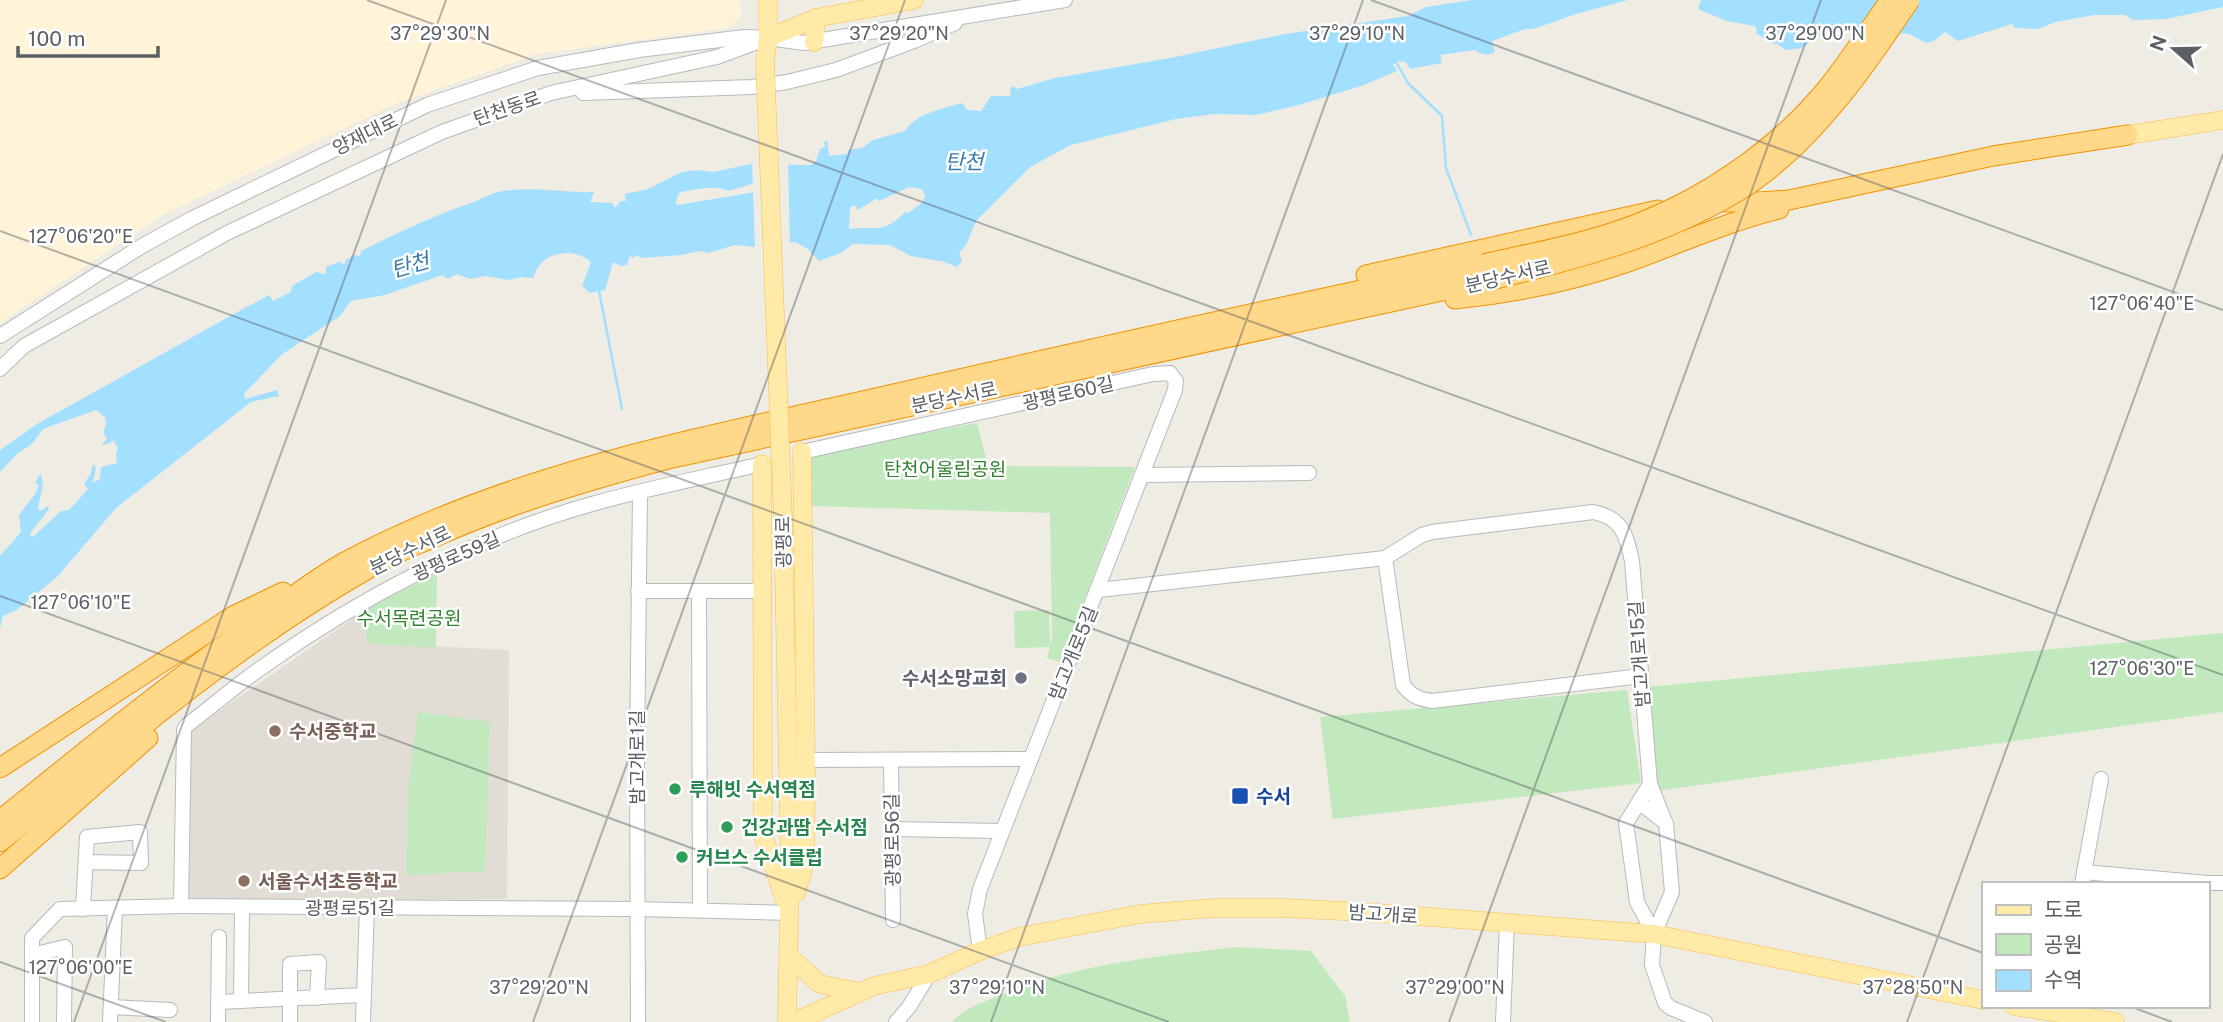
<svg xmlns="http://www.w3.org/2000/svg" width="2223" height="1022" font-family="'Public Sans','Noto Sans KR',sans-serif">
  <rect width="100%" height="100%" fill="#efece3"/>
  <!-- commercial -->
  <path fill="#fff3d8" d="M0 0H740L741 18 727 28 537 54 393 105 164 214 0 323Z"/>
  <!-- education -->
  <path fill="#e2ddd4" d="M367 609V643L509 650 507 899 187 901 191 730Z"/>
  <!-- green -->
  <g fill="#c1e9bd">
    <path d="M977 423 988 466 1135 467 1060 662 1047 658 1050 647 1015 648 1014 611 1049 610 1050 645 1052 639 1050 513 812 506 811 454Z"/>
    <path d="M437 573 436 648 366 643 367 609Z"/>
    <path d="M2223 633V712L1656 791 1647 687Z"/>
    <path d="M1627 690 1641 783 1333 819 1320 717Z"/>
    <path d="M418 712 490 722 485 871 406 875 408 788Z"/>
    <path d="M1235 947 1311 951 1345 996 1350 1022H952C965 1008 981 1003 998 996 1074 964 1155 957 1235 947Z"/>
  </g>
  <!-- water -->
  <g fill="#a3dfff" fill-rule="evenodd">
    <path d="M1472 0H1628L1576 14 1533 29H1525L1492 41 1495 52C1487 56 1482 55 1475 50L1440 55 1442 63 1410 69 1406 62 1398 61 1393 64 1397 71 1364 85 1299 105 1256 115 1215 114 1176 119 1071 145 1030 167 976 221 966 245 959 253 962 260 957 267 945 262 911 256 890 245 853 244 841 253 819 261 808 249 795 242 754 247 735 245 708 253 700 251 681 255 642 258 636 255 634 258 630 256 627 265 621 266 613 262 605 290 590 293 582 286 591 262C577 250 556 250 542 262 538 266 535 273 533 278L521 277 509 280 485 276 470 279 457 274 448 279 442 275 385 295 351 301 340 316 281 355 244 394 245 399 277 390 279 396 251 402 116 508 58 576 18 609 3 616 0 628V556L21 532 19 515 35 494 39 485 35 483 41 473 43 486 38 507 40 511 48 506 49 509 31 532 30 535 33 537 61 511 69 510 88 489 84 484 91 473 93 464 96 467 93 483 100 479 101 467 117 463 116 453 118 448 114 441 101 446 107 439 103 432 106 425 105 417 96 410 43 429 32 444 18 453 0 472V450L37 424 241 310 269 295 273 301 291 292 292 286 316 272 323 274 326 273V267L339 262 344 265 346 260 354 255 360 256 361 251C397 233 435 215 474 202 483 198 494 192 504 191 534 186 565 193 594 192L590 202 612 203 615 208 621 201H626L625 194 648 189 682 172 697 170 713 172 751 164 811 165 816 161 820 149 825 147 824 142 827 140 829 156 848 154V150L862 148 873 140 905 131C916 113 943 109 962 103L967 110 981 111 991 96H1011L1010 89 1013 86 1017 89 1055 78 1170 58 1285 34 1408 16 1426 7ZM755 183V192L678 205 675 203 680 192C695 190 714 184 728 191ZM909 187 922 189 925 195 923 202 908 213 906 211C882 236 876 225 849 229L850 208 854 205 858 210 877 198 879 201Z"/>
    <path d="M1701 0H2223V7L2166 19 2133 20 2125 15H2094L2055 22 2038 29 2015 28 2012 24 1958 41 1945 32 1934 41 1926 43 1909 34 1829 29 1801 48 1786 50 1777 44 1771 43 1756 33 1757 29 1755 26 1727 21 1700 10 1698 8Z"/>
  </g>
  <!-- pier -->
  <path fill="#efece3" d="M752 160 788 161 790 246 755 250Z"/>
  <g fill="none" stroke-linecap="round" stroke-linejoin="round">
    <!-- stream -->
    <g stroke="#a3dfff" stroke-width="2.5">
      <path d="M1396 62 1408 83 1442 116 1446 168 1471 235"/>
      <path d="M599 291 622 409"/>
    </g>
    <!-- minor casing -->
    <g stroke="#b6babe" stroke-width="16">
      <g id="minor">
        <path d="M583 93 752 87 787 82 836 70 914 41 955 23"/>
        <path d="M0 336 142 246 193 218 427 105 538 68 639 50 744 37 768 38 804 43 1065 0"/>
        <path d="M0 369 24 346 227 233 442 132 551 93 717 57 760 41"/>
        <path d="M802 452 1153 374 1170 373 1176 381 1175 390 980 889 975 914 980 951"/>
        <path d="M762 464C706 477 648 488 592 504 477 536 358 599 261 668 235 686 211 707 186 726L184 730 181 906 636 909 790 913"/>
        <path d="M1143 475 1309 473"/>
        <path d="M1099 590 1385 558"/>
        <path d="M638 591H761"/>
        <path d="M699 591 700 910"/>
        <path d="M1641 676 1432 701C1419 699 1411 696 1403 685L1385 558 1422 535 1432 532 1593 512C1623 518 1626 535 1632 561L1650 784 1626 823 1637 902 1654 934"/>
        <path d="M806 760 1030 759"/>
        <path d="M891 760 893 920"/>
        <path d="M1650 784 1665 822"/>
        <path d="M1640 803 1666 823 1672 892 1654 934 1652 965 1665 1003 1671 1008 1705 1022"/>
        <path d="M891 829 1002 831"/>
        <path d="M2084 872 2208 883H2223"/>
        <path d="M2082 884 2101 779"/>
        <path d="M83 909 87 837 140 832 141 863 86 862"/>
        <path d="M32 955 65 947 64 1022"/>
        <path d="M241 1001 242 908"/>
        <path d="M218 1002 364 995"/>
        <path d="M111 1007 170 1010"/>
        <path d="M32 1022V938L60 909 181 906"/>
        <path d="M110 1022 115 908"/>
        <path d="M218 1022 219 937"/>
        <path d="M290 1022V964L319 962 317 998"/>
        <path d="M363 1022 367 907"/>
        <path d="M638 1022 637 753 640 492"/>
        <path d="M896 1022 909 1007 929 974"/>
        <path d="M1503 1022 1507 922"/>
      </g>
    </g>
    <!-- major casing -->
    <g stroke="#fdbd4f" stroke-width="19">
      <g id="major">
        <path d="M768 38 816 18 914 0"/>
        <path d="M814 42 816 18"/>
        <path d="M765 63 768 38V0"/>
        <path d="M2128 135 2223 120"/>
        <path d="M762 464 763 835 785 900"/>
        <path d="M783 517 790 867 787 1022"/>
        <path d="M796 893 805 863 806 774 802 452"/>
        <path d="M789 956 820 984 859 992"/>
        <path d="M2014 1006 2115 1022"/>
        <path d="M794 1022 874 986 929 974 980 951 1019 937 1140 914 1213 908H1284L1363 912 1654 934 1983 1000"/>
      </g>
    </g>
    <!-- highway casing -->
    <g stroke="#f29200" stroke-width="21">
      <g id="highway">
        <path d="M1715 202H1757L1789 200 1993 156 2128 135"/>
        <path d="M1366 275 1658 210"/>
        <path d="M1455 299C1513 293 1573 281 1628 262 1678 244 1727 222 1779 209"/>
        <path d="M0 768 233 616 283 592"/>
        <path d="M0 820C88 749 176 677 269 613 294 596 318 577 343 563 506 475 689 440 867 400 1072 353 1278 307 1484 264"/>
        <path d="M0 842C123 742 244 637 384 560 401 550 420 544 437 536 512 503 589 480 668 459L1488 281"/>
        <path d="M0 869 148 738"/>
      </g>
    </g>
    <!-- minor -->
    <use href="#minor" stroke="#fff" stroke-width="14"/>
    <!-- major -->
    <use href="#major" stroke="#ffeaa8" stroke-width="18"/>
    <!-- highway -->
    <use href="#highway" stroke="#ffd88a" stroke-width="19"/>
    <!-- major-bridge casing -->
    <g stroke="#fdbd4f" stroke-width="19" stroke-linecap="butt">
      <path id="major-bridge" d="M765 63 783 517"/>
    </g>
    <!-- highway-bridge casing -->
    <g stroke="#f29200" stroke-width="21" stroke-linecap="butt">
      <g id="highway-bridge">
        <path d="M1484 264C1535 252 1589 243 1639 223 1710 195 1779 147 1828 87 1850 59 1869 30 1890 0"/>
        <path d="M1488 281C1574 260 1660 238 1737 192 1777 168 1813 131 1842 95 1867 65 1888 32 1910 0"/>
      </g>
    </g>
    <!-- major-bridge -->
    <use href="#major-bridge" stroke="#ffeaa8" stroke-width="18"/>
    <!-- highway-bridge -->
    <use href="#highway-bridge" stroke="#ffd88a" stroke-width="19"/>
  </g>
  <!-- ticks -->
  <path fill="none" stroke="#5b6065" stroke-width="2" stroke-opacity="0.45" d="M367 0 2223 675M1371 0 2223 310M0 231 1983 953M0 596 1169 1022M0 962 166 1022M2129 1006 2172 1022M74 1022 446 0M533 1022 905 0M991 1022 1363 0M1449 1022 1821 0M1907 1022 2223 154"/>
  <!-- markers -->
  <circle fill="#6b7280" stroke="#fff" stroke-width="2.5" cx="1021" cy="678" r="7"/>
  <g fill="#8d6e63" stroke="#fff" stroke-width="2.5">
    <circle cx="275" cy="731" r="7"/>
    <circle cx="244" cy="881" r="7"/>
  </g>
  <g fill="#2e9e5b" stroke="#fff" stroke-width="2.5">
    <circle cx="675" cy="789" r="7"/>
    <circle cx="727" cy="827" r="7"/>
    <circle cx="682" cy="857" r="7"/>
  </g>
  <rect fill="#1a4fb4" stroke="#fff" stroke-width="2.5" x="1231" y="787" width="18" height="18" rx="3.5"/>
  <g text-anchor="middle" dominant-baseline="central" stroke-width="5" stroke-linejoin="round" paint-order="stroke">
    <!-- street labels -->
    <g font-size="19" fill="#5b6065" stroke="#fff">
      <text transform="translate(507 108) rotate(-19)">탄천동로</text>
      <text transform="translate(365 134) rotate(-26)">양재대로</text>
      <text transform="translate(1508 276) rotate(-13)">분당수서로</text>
      <text transform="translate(1068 393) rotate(-13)">광평로60길</text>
      <text transform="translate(954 397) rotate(-12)">분당수서로</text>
      <text transform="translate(783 542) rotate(-91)">광평로</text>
      <text transform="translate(410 550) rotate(-26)">분당수서로</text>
      <text transform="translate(456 556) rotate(-24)">광평로59길</text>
      <text transform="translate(1073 653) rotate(-68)">밤고개로5길</text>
      <text transform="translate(1639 654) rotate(-94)">밤고개로15길</text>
      <text transform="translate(637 757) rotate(-90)">밤고개로1길</text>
      <text transform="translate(892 840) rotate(-91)">광평로56길</text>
      <text x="350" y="908">광평로51길</text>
      <text transform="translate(1383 914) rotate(4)">밤고개로</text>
    </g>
    <!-- park labels -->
    <g font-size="19" fill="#30832d" stroke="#fff">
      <text x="945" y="469">탄천어울림공원</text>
      <text x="409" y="618">수서목련공원</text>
    </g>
    <!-- worship labels -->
    <g font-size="19" font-weight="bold" fill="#5b616d" stroke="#fff" text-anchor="end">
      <text x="1007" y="678">수서소망교회</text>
    </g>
    <!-- education labels -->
    <g font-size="19" font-weight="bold" fill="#785e54" stroke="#fff" text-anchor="start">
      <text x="289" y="731">수서중학교</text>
      <text x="258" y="881">서울수서초등학교</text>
    </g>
    <!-- leisure labels -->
    <g font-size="19" font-weight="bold" fill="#27864d" stroke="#fff" text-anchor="start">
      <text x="689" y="789">루해빗 수서역점</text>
      <text x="741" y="827">건강과땀 수서점</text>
      <text x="696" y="857">커브스 수서클럽</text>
    </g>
    <!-- transit labels -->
    <g font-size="19" font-weight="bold" fill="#164399" stroke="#fff" text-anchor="start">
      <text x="1256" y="796">수서</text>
    </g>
    <!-- water labels -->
    <g font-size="21" font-style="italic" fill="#367bb1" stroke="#fff">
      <text x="964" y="161">탄천</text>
      <text transform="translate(410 265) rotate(-16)">탄천</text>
    </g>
  </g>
  <g font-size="18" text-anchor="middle" fill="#5b6065" stroke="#fff" stroke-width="5" stroke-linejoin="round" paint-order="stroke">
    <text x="440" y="40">37°29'30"N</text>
    <text x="899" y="40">37°29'20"N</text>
    <text x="1357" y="40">37°29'10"N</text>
    <text x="1815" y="40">37°29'00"N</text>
    <text x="81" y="243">127°06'20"E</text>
    <text x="2142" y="310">127°06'40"E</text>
    <text x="81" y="609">127°06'10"E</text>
    <text x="2142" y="675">127°06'30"E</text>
    <text x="81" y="974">127°06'00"E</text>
    <text x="539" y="994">37°29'20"N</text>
    <text x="997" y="994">37°29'10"N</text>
    <text x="1455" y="994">37°29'00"N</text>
    <text x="1913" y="994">37°28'50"N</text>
  </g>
  <!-- legend -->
  <rect x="1982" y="882" width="228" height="126" fill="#ffffff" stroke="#bdbfc1" stroke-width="2"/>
  <rect x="1996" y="905" width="35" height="10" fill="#ffeaa8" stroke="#bdbfc1" stroke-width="2"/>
  <text x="2044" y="917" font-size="21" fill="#5b6065">도로</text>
  <rect x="1996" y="934" width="35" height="21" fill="#c1e9bd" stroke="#bdbfc1" stroke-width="2"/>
  <text x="2044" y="952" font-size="21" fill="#5b6065">공원</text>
  <rect x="1996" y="970" width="35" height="21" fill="#a3dfff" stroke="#bdbfc1" stroke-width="2"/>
  <text x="2044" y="987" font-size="21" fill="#5b6065">수역</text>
  <!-- north arrow -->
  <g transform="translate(2174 49) rotate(290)" stroke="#ffffff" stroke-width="5" paint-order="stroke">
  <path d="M0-5L12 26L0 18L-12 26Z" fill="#5b6065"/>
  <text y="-10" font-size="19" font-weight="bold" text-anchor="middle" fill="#5b6065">N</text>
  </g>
  <!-- scale -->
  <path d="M18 46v10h140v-10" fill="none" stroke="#5b6065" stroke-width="3.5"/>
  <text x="28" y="46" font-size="21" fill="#5b6065" stroke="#ffffff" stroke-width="5" paint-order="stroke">100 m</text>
</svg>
